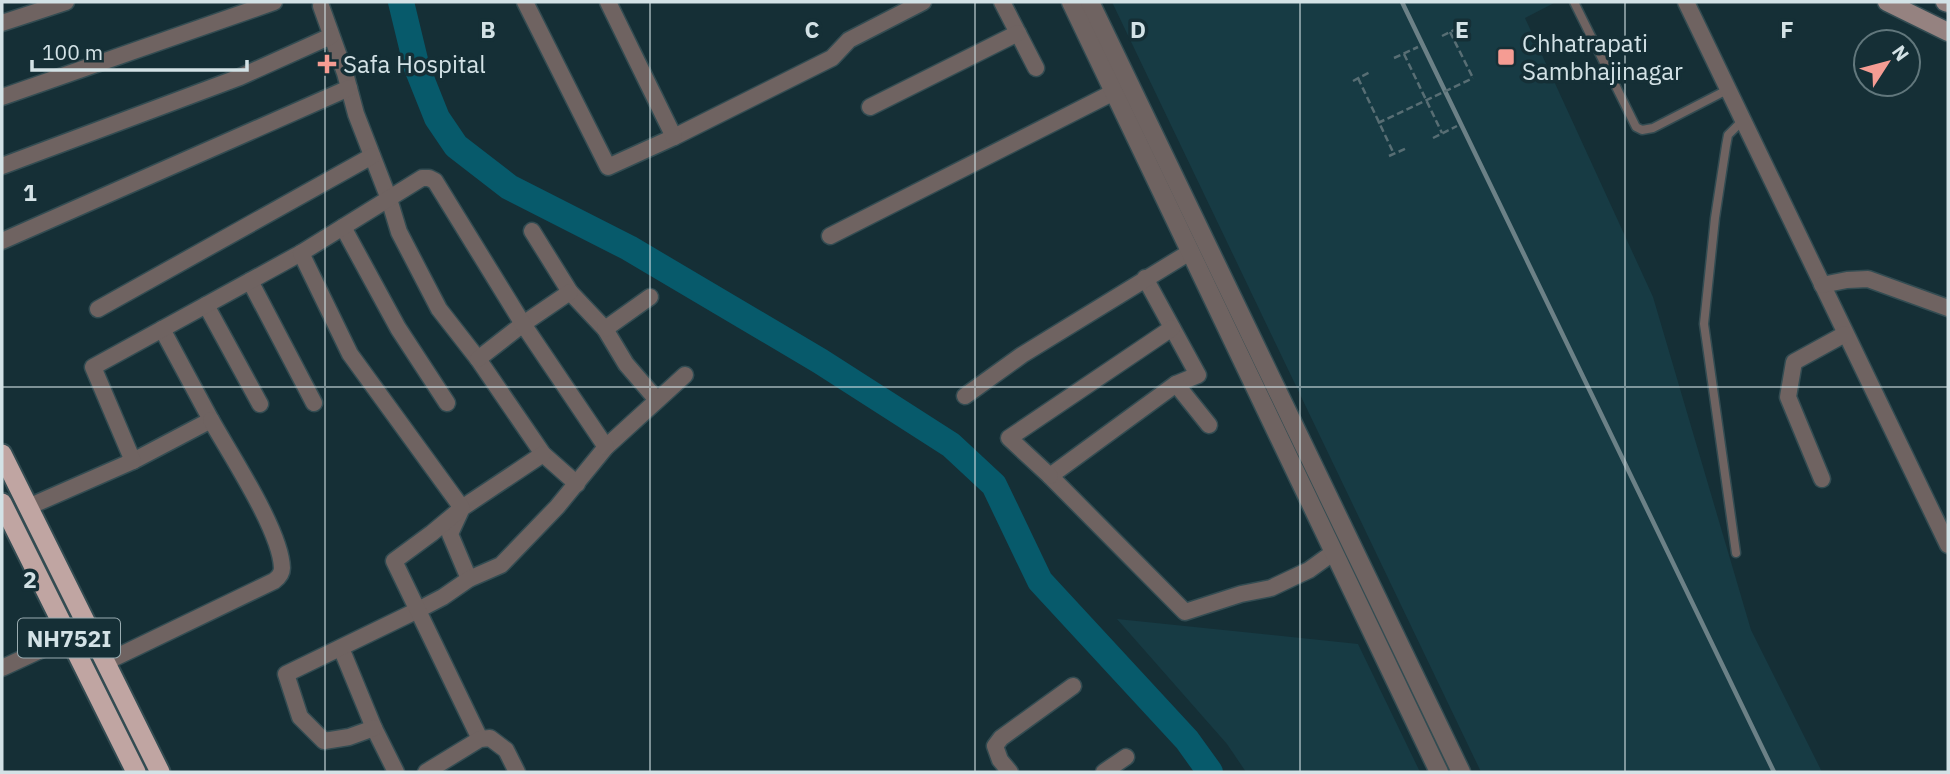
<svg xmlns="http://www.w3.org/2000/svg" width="1950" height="774" font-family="'IBM Plex Sans',sans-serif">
  <rect width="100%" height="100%" fill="#152f36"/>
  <!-- built -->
  <g fill="#173b44">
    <path d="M1112 2H1556L1525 18 1653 297 1751 630 1822 772H1481Z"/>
    <path d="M1117 619 1358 644 1420 772H1246L1227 744Z"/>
  </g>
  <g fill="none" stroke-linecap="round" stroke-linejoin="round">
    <!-- river -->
    <path stroke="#075a6b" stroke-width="26" d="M401 2 417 68 437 118 456 146 509 187 629 248 820 361 951 445 994 485 1040 581 1187 740 1210 772"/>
    <!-- service casing -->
    <g stroke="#334c52" stroke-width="11">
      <g id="service">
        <path d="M1574 2 1636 127 1642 130 1653 128 1727 90"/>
        <path d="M1736 553 1704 324 1715 218 1726 146 1728 135 1742 121"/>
      </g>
    </g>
    <!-- minor casing -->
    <g stroke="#334c52" stroke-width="19">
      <g id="minor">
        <path d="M525 2 608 167 674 137 832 58 849 40 923 2"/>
        <path d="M608 2 674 137"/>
        <path d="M1002 2 1036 68"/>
        <path d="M1686 2 1948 545"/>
        <path d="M321 6 345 73 356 114 389 199 399 232 439 309 478 359 543 454 577 484"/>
        <path d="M2 23 66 2"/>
        <path d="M2 97 274 2"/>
        <path d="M870 107 1018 33"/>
        <path d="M2 166 240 77 331 36"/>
        <path d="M343 227 398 328 447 403"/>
        <path d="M532 231 570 292 605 329 626 364 657 400"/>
        <path d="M830 236 1114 92"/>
        <path d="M2 241 349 88"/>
        <path d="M1145 278 1198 375 1176 384 1050 476 1185 612 1241 594 1271 588 1309 570 1334 552"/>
        <path d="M250 281 314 403"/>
        <path d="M1822 285 1847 280 1868 279 1948 308"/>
        <path d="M206 305 260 404"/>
        <path d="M98 309 372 156"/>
        <path d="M605 329 650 297"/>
        <path d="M478 359 523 324 570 292"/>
        <path d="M1176 384 1209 425"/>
        <path d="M965 396 1022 355 1190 252"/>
        <path d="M133 461 211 420 162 329"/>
        <path d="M1050 476 1009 438 1172 328"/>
        <path d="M1822 479 1788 397 1794 362 1845 334"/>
        <path d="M28 507 133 461 93 367 301 253"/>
        <path d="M469 579 450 534 462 508 543 454"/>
        <path d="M341 648 374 728 396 772"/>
        <path d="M106 662 274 581C278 578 282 574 282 568 281 531 230 454 211 420"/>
        <path d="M2 668 69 637"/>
        <path d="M374 728 349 737 324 741 300 717 286 674 418 610 443 597 469 579 501 565 557 507 606 447 685 375"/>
        <path d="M480 739 394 561 432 533 462 508 350 354 301 253 422 178H429L435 181 523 324 606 447"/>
        <path d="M426 772 480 739 490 738 506 750 517 772"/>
        <path d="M1010 772 1000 760 995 746 1001 738 1073 686"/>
        <path d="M1104 772 1126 757"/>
      </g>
    </g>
    <!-- tertiary casing -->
    <g stroke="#334c52" stroke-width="21">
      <g id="tertiary">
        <path d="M1071 2 1439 772"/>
        <path d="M1090 2 1461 772"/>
      </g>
    </g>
    <!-- secondary casing -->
    <g stroke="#334c52" stroke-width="21">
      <g id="secondary">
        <path d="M1887 2 1948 32"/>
        <path d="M1945 2 1948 3"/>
      </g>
    </g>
    <!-- trunk casing -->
    <g stroke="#334c52" stroke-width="23">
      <g id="trunk">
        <path d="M2 454 160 772"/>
        <path d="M2 503 136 772"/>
      </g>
    </g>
    <!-- path -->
    <g stroke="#586e74" stroke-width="2.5" stroke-dasharray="7 3.5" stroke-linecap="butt">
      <path d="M1450 32 1473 78"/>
      <path d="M1442 36 1460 27"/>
      <path d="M1404 54 1442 133"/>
      <path d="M1394 58 1418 47"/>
      <path d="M1358 78 1394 154"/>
      <path d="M1353 81 1370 72"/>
      <path d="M1433 138 1457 126"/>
      <path d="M1389 156 1407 148"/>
    </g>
    <!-- service -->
    <use href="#service" stroke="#6f6361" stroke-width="8"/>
    <!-- minor -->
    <use href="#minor" stroke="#6f6361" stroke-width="16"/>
    <!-- tertiary -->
    <use href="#tertiary" stroke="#6f6361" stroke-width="18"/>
    <!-- secondary -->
    <use href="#secondary" stroke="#958280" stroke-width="18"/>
    <!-- trunk -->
    <use href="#trunk" stroke="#c0a5a2" stroke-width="19"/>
    <!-- rail -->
    <path stroke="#6c8187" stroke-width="4.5" d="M1402 2 1774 772"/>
    <!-- path-bridge -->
    <path stroke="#586e74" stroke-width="2.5" stroke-dasharray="7 3.5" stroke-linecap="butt" d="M1378 123 1473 78"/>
  </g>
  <!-- grid -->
  <path fill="none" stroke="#d3e2e6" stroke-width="2" stroke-opacity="0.55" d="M325 2V772M650 2V772M975 2V772M1300 2V772M1625 2V772M2 387H1948"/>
  <!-- markers -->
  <g fill="#f59c93" stroke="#152f36" stroke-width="2.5">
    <rect x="1497" y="48" width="18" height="18" rx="3.5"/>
    <path d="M323.5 53.5h7v7h7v7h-7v7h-7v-7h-7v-7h7z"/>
  </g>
  <g text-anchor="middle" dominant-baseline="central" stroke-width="7" stroke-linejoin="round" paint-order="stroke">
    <!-- shield labels -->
    <rect fill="#152f36" stroke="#9aacb1" stroke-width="2" x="18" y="618.5" width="102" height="39" rx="5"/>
    <g font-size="23" font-weight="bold" fill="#d3e2e6">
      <text x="69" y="638">NH752I</text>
    </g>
    <!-- poi labels -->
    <g font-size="24" fill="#d3e2e6" stroke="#152f36" text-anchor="start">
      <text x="1522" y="43">Chhatrapati<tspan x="1522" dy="28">Sambhajinagar</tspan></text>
      <text x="343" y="64">Safa Hospital</text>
    </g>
  </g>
  <g font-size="23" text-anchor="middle" font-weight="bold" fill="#d3e2e6" stroke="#152f36" stroke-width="7" stroke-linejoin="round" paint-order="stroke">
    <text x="488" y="38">B</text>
    <text x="812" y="38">C</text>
    <text x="1138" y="38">D</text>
    <text x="1462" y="38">E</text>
    <text x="1787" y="38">F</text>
    <text x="30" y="201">1</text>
    <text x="30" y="588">2</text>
  </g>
  <!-- border -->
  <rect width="1950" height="774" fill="none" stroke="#d3e2e6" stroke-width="7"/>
  <!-- north arrow -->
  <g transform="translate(1887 63) rotate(54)"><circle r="33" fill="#152f36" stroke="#61777c" stroke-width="2"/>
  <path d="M0-5L12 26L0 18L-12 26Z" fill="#f59c93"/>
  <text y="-10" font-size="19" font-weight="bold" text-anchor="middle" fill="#d3e2e6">N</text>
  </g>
  <!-- scale -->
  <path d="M32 60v10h215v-10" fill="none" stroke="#d3e2e6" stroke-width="3.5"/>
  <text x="42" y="60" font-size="21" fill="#d3e2e6" stroke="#152f36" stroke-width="5" paint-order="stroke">100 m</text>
</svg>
